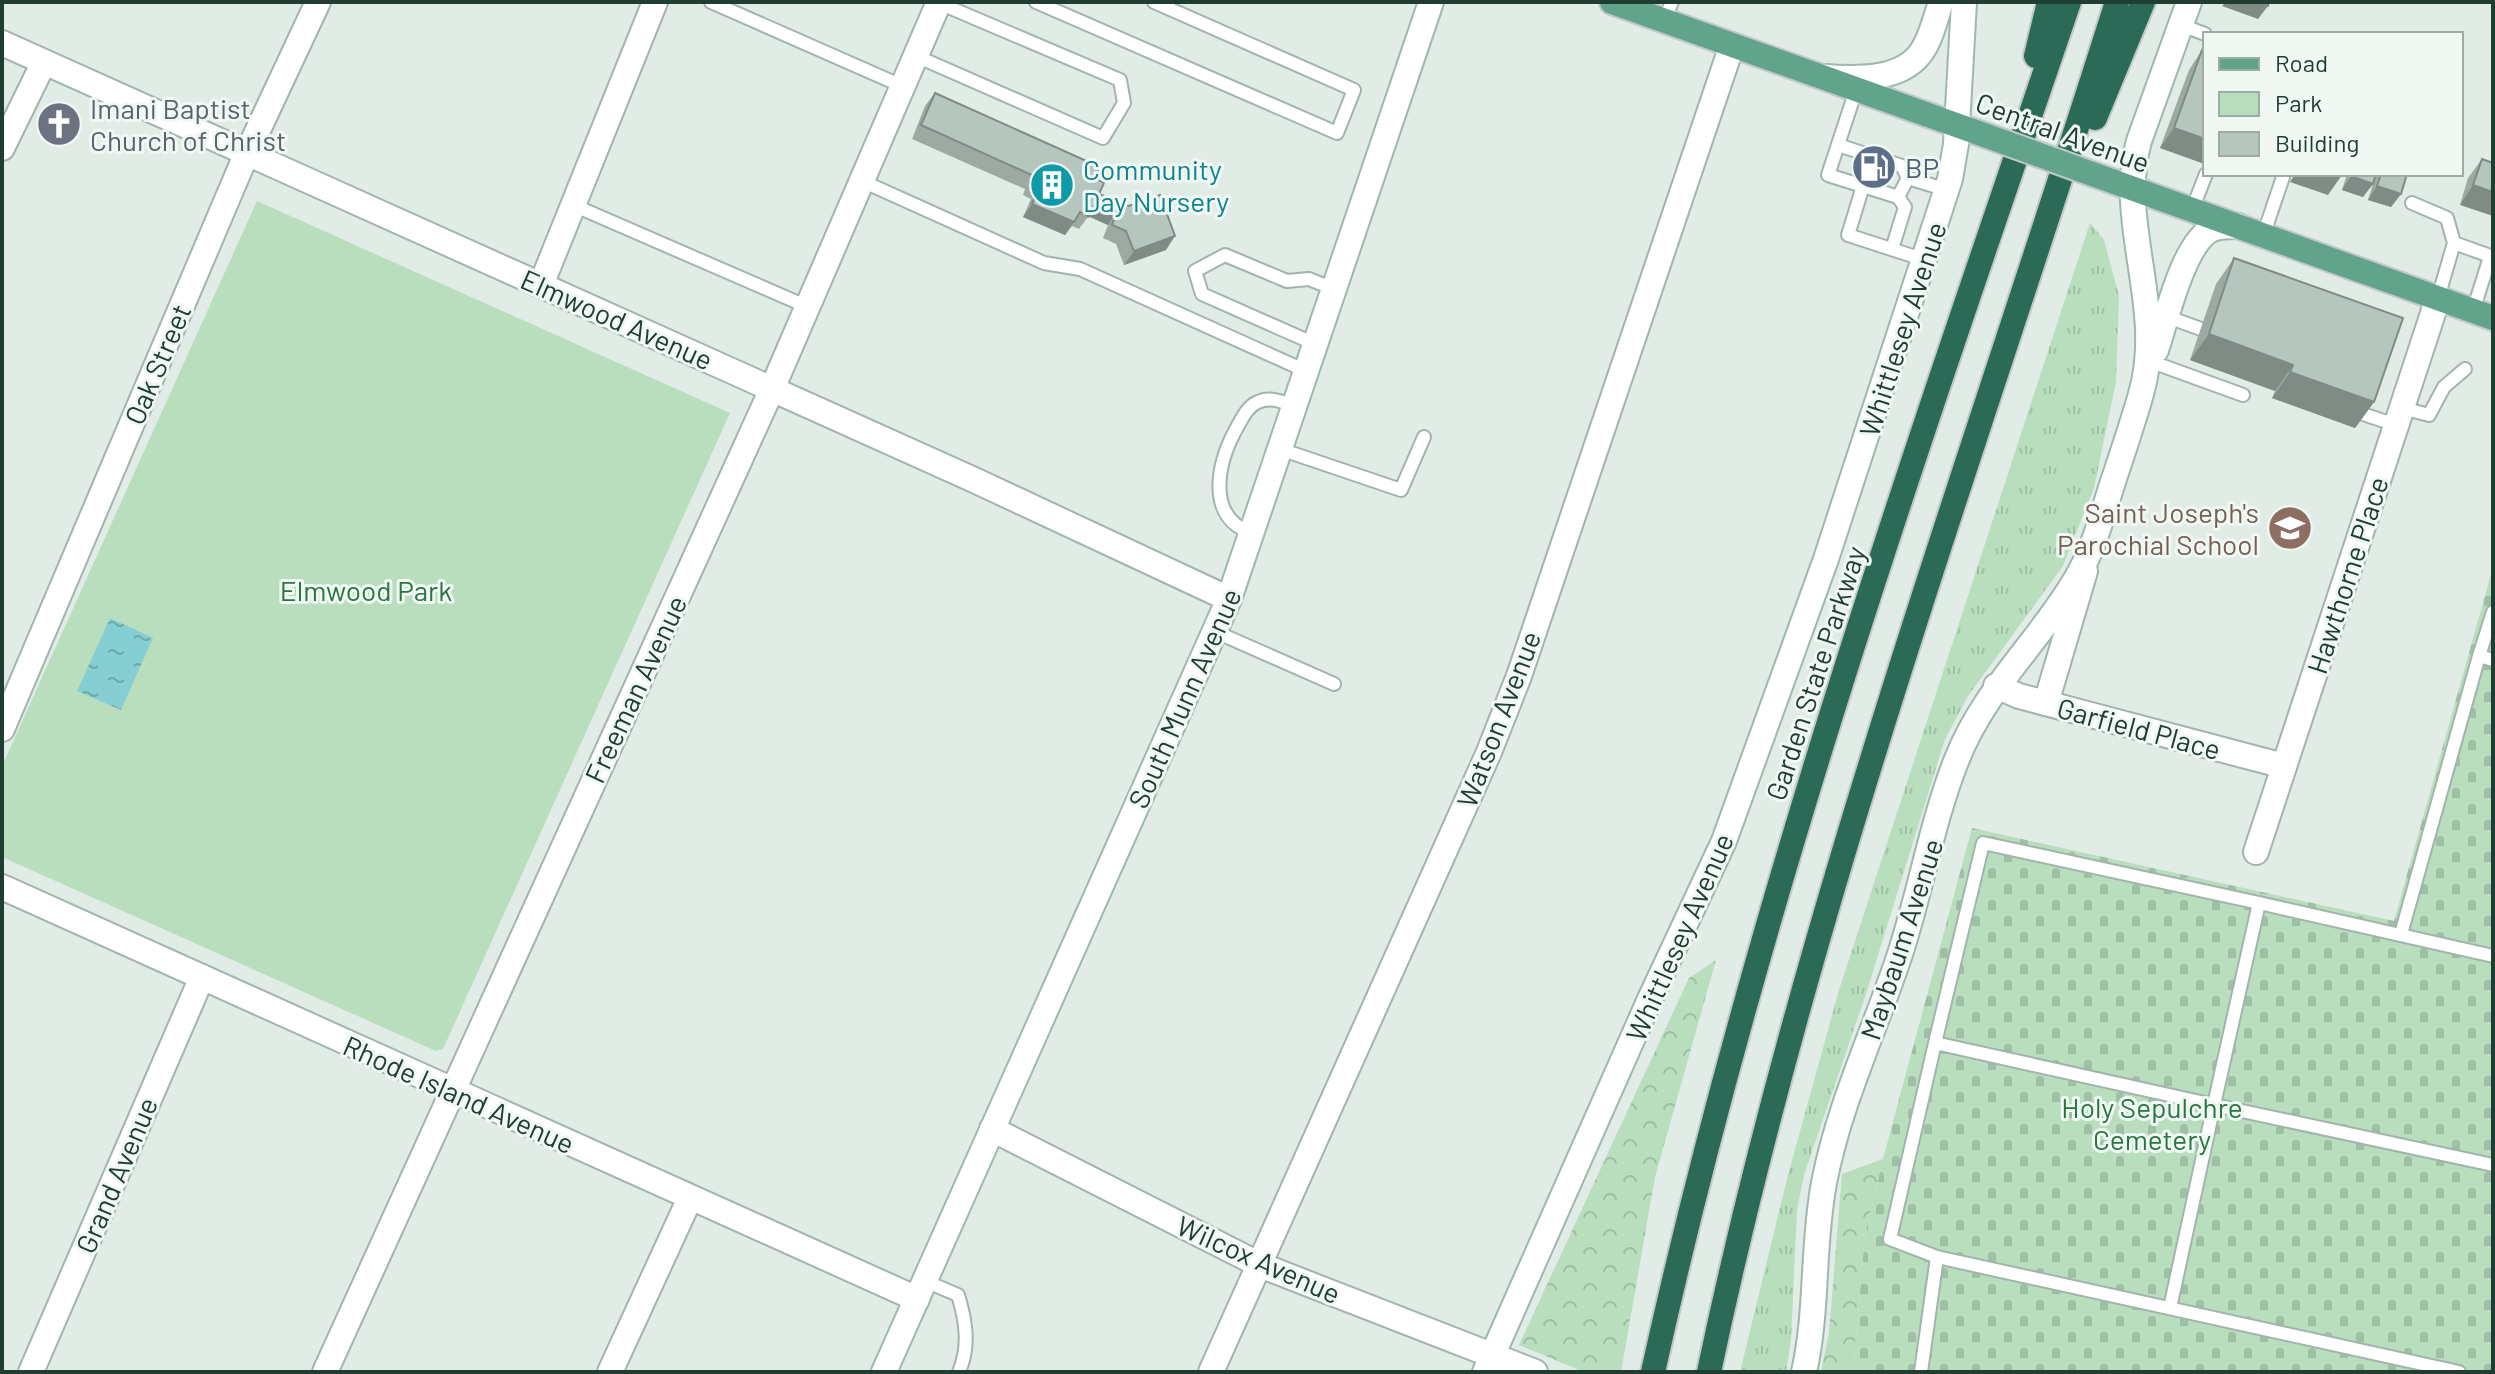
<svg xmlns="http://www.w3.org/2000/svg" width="2495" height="1374" font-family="Barlow,sans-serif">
  <defs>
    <pattern id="grass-tufts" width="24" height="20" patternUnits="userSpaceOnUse" patternTransform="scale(2)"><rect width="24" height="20" fill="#b8debe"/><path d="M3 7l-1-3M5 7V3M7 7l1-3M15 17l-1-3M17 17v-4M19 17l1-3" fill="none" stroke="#9ebfa4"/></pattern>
    <pattern id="forest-crowns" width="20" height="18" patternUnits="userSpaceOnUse" patternTransform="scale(2)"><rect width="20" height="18" fill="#b8debe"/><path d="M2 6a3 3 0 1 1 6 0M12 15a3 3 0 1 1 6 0" fill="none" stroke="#9ebfa4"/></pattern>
    <pattern id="cemetery-stones" width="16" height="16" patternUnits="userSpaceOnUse" patternTransform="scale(2)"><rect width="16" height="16" fill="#b8debe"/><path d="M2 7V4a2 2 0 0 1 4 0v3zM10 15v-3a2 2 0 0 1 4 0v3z" fill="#9ebfa4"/></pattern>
    <pattern id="water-ripples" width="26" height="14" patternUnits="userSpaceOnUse" patternTransform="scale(2)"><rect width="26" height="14" fill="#85cfd3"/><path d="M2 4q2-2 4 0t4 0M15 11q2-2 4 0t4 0" fill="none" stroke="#6ca9ac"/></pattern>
  </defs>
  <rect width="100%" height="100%" fill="#e0ece5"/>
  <!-- grass -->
  <path fill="url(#grass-tufts)" d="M2090 223 2104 240 2119 296 2116 382 2094 488 2063 566 1968 696 1945 739 1866 994 1804 1175 1797 1210 1791 1340 1786 1372H1740L1788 1175 1839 990Z"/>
  <!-- forest -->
  <g fill="url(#forest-crowns)">
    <path d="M1716 960 1655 1177 1621 1372H1584L1519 1345 1689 978Z"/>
    <path d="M1883 1159 1865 1235 1853 1372H1821L1829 1333 1842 1174Z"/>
  </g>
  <!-- cemetery -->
  <path fill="url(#cemetery-stones)" d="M2493 567V1372H1853L1865 1235 1883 1159 1972 828 2394 921Z"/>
  <!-- park -->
  <path fill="#b8debe" d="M257 201 730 413 443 1049 436 1051 2 857V766Z"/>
  <!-- water -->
  <path fill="url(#water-ripples)" d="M110 618 153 638 121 710 77 691Z"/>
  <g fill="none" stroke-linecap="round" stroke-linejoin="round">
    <!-- service casing -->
    <g stroke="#a3b4ac" stroke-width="16">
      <g id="service">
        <path d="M711 2 902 86"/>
        <path d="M1036 2 1337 133 1354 90 1154 2"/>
        <path d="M1664 21 1672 2"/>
        <path d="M2181 25 2205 34"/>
        <path d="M916 56 1103 138 1124 103 1120 80 939 3"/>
        <path d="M1856 90 1828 175 1898 197 1908 178 1947 190"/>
        <path d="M1838 145 1902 166 1908 178"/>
        <path d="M862 181 1044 263 1080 269 1306 371"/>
        <path d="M1863 186 1848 235 1925 260"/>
        <path d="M2412 203 2447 218 2454 243 2438 298"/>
        <path d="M573 205 808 307"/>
        <path d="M2192 210 2206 174"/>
        <path d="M2263 236 2284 174"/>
        <path d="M2454 243 2493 257"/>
        <path d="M1892 249 1905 207 1898 197"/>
        <path d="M2473 311 2490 257"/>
        <path d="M2168 317 2201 329"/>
        <path d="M1315 344 1202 294 1195 271 1225 255 1287 281 1309 279 1334 289"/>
        <path d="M2152 362 2243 395"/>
        <path d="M2402 408 2429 415 2444 387 2465 369"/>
        <path d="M2360 413 2396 425"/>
        <path d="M1280 449 1401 490 1424 437"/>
        <path d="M1252 533C1206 518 1217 465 1235 431 1241 421 1246 407 1258 402 1270 396 1283 402 1295 406"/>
        <path d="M2493 612 2479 656 2493 660"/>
        <path d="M1216 632 1334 684"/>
        <path d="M2259 903 2493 956"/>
        <path d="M2401 934 2479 656"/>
        <path d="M1935 1043 1983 843 2259 903 2214 1105 1935 1043 1890 1239 1937 1257 2459 1372"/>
        <path d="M925 1281 958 1295C966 1321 970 1346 959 1372"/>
        <path d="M2170 1308 2214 1105 2493 1165"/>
        <path d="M1921 1372 1937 1257"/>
      </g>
    </g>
    <!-- minor casing -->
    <g stroke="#a3b4ac" stroke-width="28">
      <g id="minor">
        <path d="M2 148 44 62"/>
        <path d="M541 285 655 2"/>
        <path d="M1996 686 2019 696 2284 766"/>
        <path d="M2046 703 2085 571"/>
        <path d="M2 729 243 162 318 2"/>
        <path d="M2256 852 2438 298"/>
        <path d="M2 887 917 1299"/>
        <path d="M992 1129 1260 1265 1535 1372"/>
        <path d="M31 1372 202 977"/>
        <path d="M325 1372 772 389 939 2"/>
        <path d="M610 1372 690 1198"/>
        <path d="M1211 1372 1489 752 1519 676 1732 45"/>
      </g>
    </g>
    <!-- tertiary casing -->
    <g stroke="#a3b4ac" stroke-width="28">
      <path id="tertiary" d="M2 43 972 479 1229 599"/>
    </g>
    <!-- secondary casing -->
    <g stroke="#9eb8ac" stroke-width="28">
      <g id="secondary">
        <path d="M1825 77C1855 79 1899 81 1920 54 1931 40 1935 19 1941 2"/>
        <path d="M2156 350C2166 321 2183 243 2212 229 2220 226 2229 226 2238 226"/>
        <path d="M884 1372 1229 599 1431 2"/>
        <path d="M1485 1372 1650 999 1724 841 1826 559 1950 179 1956 144 1964 2"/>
        <path d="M1804 1372C1818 1310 1812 1246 1824 1183 1839 1104 1875 1030 1900 954 1921 890 1932 821 1957 759 1984 690 2039 642 2076 579 2093 551 2101 519 2111 488 2121 457 2132 426 2141 394 2166 308 2116 223 2139 141L2189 2"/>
      </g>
    </g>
    <!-- primary casing -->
    <g stroke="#c1c9c6" stroke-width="28">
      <g id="primary">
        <path d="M1612 2 1987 136"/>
        <path d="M2095 175 2493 318"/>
      </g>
    </g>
    <!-- motorway casing -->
    <g stroke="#c1c9c6" stroke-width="28">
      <g id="motorway">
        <path d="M2036 56 2049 2"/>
        <path d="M2095 118 2143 2"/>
        <path d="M1653 1372C1756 905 1915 453 2069 2"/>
        <path d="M1709 1372C1807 905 1974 456 2117 2"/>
      </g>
    </g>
    <!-- service -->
    <use href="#service" stroke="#fff" stroke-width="12"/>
    <!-- minor -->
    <use href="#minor" stroke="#fff" stroke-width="24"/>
    <!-- tertiary -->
    <use href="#tertiary" stroke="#fff" stroke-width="24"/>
    <!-- secondary -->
    <use href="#secondary" stroke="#fff" stroke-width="24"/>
    <!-- primary -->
    <use href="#primary" stroke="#62a38c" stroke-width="24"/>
    <!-- motorway -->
    <use href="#motorway" stroke="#2b6a57" stroke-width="24"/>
    <!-- primary-bridge casing -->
    <g stroke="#c1c9c6" stroke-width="28" stroke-linecap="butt">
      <path id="primary-bridge" d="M1987 136 2095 175"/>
    </g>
    <!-- primary-bridge -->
    <use href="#primary-bridge" stroke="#62a38c" stroke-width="24"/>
  </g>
  <!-- wall -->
  <g fill="#9caaa3">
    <path d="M2202 50V163L2160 148 2189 70Z"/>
    <path d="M935 93 1095 178 1099 194 1166 250 1124 265 1116 244 1103 238 1108 225 1090 217 1087 218 1079 229 1072 226 1065 235 1023 217 1031 199 1023 195 1025 189 912 139 925 106Z"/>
    <path d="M2482 159 2493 163 2460 205 2468 178Z"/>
    <path d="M2347 174H2407L2401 194 2391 207 2368 200 2375 177 2363 197 2342 190Z"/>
    <path d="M2234 258 2374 402 2355 428 2272 398 2275 391 2190 360 2216 284Z"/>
  </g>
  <!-- shaded-wall -->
  <g fill="#7f8b85">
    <path d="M2226 2H2257L2268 6 2258 19 2222 6Z"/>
    <path d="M2174 128 2205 139V159L2202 163 2160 148Z"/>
    <path d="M2295 174H2339L2342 175 2328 195 2290 182Z"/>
    <path d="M2351 176 2373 184 2363 197 2342 190Z"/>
    <path d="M2473 185 2493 192V216L2460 205Z"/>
    <path d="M2377 186 2401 194 2391 207 2368 200Z"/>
    <path d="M1099 203 1117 211 1108 225 1090 217 1087 218 1094 206Z"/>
    <path d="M1032 204 1074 222 1065 235 1023 217Z"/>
    <path d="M1175 236 1166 250 1124 265 1134 251Z"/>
    <path d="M2209 334 2293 365 2275 391 2190 360Z"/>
    <path d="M2290 372 2374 402 2355 428 2272 398Z"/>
  </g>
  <!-- building -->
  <g fill="#b5c6be" stroke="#7f8b85" stroke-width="2">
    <path d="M2257 2H2269L2268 6Z"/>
    <path d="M2202 50 2205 51V139L2174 128Z"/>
    <path d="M935 93 1100 167 1095 178 1104 183 1099 194 1129 206 1160 195 1175 236 1134 251 1126 231 1112 225 1117 211 1099 203 1094 206 1088 216 1080 212 1074 222 1032 204 1040 186 1032 182 1034 176 921 125Z"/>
    <path d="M2482 159 2493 163V192L2473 185Z"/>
    <path d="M2352 174H2376L2373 184 2351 176Z"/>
    <path d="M2381 174H2407L2401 194 2377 186Z"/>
    <path d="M2234 258 2403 318 2374 402 2290 372 2293 365 2209 334Z"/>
  </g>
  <!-- icons -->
  <defs>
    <g id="church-disc" transform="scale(2.3)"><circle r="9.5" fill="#6b7280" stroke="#f0f8f4"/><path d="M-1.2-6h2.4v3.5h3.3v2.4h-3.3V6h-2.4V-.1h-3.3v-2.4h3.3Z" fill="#fff"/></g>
    <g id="fuel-disc" transform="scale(2.3)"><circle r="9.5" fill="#5c6f8a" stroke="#f0f8f4"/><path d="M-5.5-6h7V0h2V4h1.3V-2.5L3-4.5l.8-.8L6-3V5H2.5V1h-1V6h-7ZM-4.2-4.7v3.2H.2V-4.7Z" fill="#fff"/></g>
    <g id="building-disc" transform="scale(2.3)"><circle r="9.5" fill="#0f9aa8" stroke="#f0f8f4"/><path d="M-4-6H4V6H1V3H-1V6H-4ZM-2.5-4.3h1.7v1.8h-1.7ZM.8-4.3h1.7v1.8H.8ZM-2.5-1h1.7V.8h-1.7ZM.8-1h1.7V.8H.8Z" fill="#fff"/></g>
    <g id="school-disc" transform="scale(2.3)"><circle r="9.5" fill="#8d6e63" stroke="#f0f8f4"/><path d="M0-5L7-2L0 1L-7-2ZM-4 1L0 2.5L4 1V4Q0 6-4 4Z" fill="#fff"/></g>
  </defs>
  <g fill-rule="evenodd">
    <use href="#church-disc" x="59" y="124"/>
    <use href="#fuel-disc" x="1874" y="167"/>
    <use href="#building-disc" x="1052" y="185"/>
    <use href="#school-disc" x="2290" y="528"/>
  </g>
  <g text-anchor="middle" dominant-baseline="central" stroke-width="6" stroke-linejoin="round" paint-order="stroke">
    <!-- worship labels -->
    <g font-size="28" fill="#5b616d" stroke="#f0f8f4" text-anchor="start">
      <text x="90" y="108">Imani Baptist<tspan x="90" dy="32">Church of Christ</tspan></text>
    </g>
    <!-- street labels -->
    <g font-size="28" fill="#203d32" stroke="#f0f8f4">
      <text transform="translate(2063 132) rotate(20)">Central Avenue</text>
      <text transform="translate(617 319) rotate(24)">Elmwood Avenue</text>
      <text transform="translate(1902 329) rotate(-72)">Whittlesey Avenue</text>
      <text transform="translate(157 364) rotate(-67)">Oak Street</text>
      <text transform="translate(2347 575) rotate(-72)">Hawthorne Place</text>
      <text transform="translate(1815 673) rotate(-72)">Garden State Parkway</text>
      <text transform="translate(635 689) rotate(-65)">Freeman Avenue</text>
      <text transform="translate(1184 698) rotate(-66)">South Munn Avenue</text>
      <text transform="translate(1498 719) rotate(-69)">Watson Avenue</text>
      <text transform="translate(2139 728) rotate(15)">Garfield Place</text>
      <text transform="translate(1679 937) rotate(-66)">Whittlesey Avenue</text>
      <text transform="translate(1901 939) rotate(-72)">Maybaum Avenue</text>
      <text transform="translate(459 1094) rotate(24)">Rhode Island Avenue</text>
      <text transform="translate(116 1175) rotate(-67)">Grand Avenue</text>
      <text transform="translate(1259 1259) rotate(24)">Wilcox Avenue</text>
    </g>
    <!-- service labels -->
    <g font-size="28" fill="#4e5e75" stroke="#f0f8f4" text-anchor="start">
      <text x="1905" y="167">BP</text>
    </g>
    <!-- culture labels -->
    <g font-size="28" fill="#0d838f" stroke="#f0f8f4" text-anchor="start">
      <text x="1083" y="169">Community<tspan x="1083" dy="32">Day Nursery</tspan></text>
    </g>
    <!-- education labels -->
    <g font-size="28" fill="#785e54" stroke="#f0f8f4" text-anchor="end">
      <text x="2259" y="512">Saint Joseph's<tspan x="2259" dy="32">Parochial School</tspan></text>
    </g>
    <!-- park labels -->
    <g font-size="28" fill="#28753f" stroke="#f0f8f4">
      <text x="366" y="590">Elmwood Park</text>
      <text x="2152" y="1107">Holy Sepulchre<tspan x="2152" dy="32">Cemetery</tspan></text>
    </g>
  </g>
  <!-- border -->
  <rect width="2495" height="1374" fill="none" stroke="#203d32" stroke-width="8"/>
  <!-- legend -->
  <rect x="2203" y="32" width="260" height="144" fill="#f0f8f4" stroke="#9dada6" stroke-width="2"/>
  <rect x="2219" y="58" width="40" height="12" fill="#62a38c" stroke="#9dada6" stroke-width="2"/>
  <text x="2275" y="72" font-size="24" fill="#203d32">Road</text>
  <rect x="2219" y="92" width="40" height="24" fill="#b8debe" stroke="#9dada6" stroke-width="2"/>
  <text x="2275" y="112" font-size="24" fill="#203d32">Park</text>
  <rect x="2219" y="132" width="40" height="24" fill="#b5c6be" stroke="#9dada6" stroke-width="2"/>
  <text x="2275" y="152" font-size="24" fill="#203d32">Building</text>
</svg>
